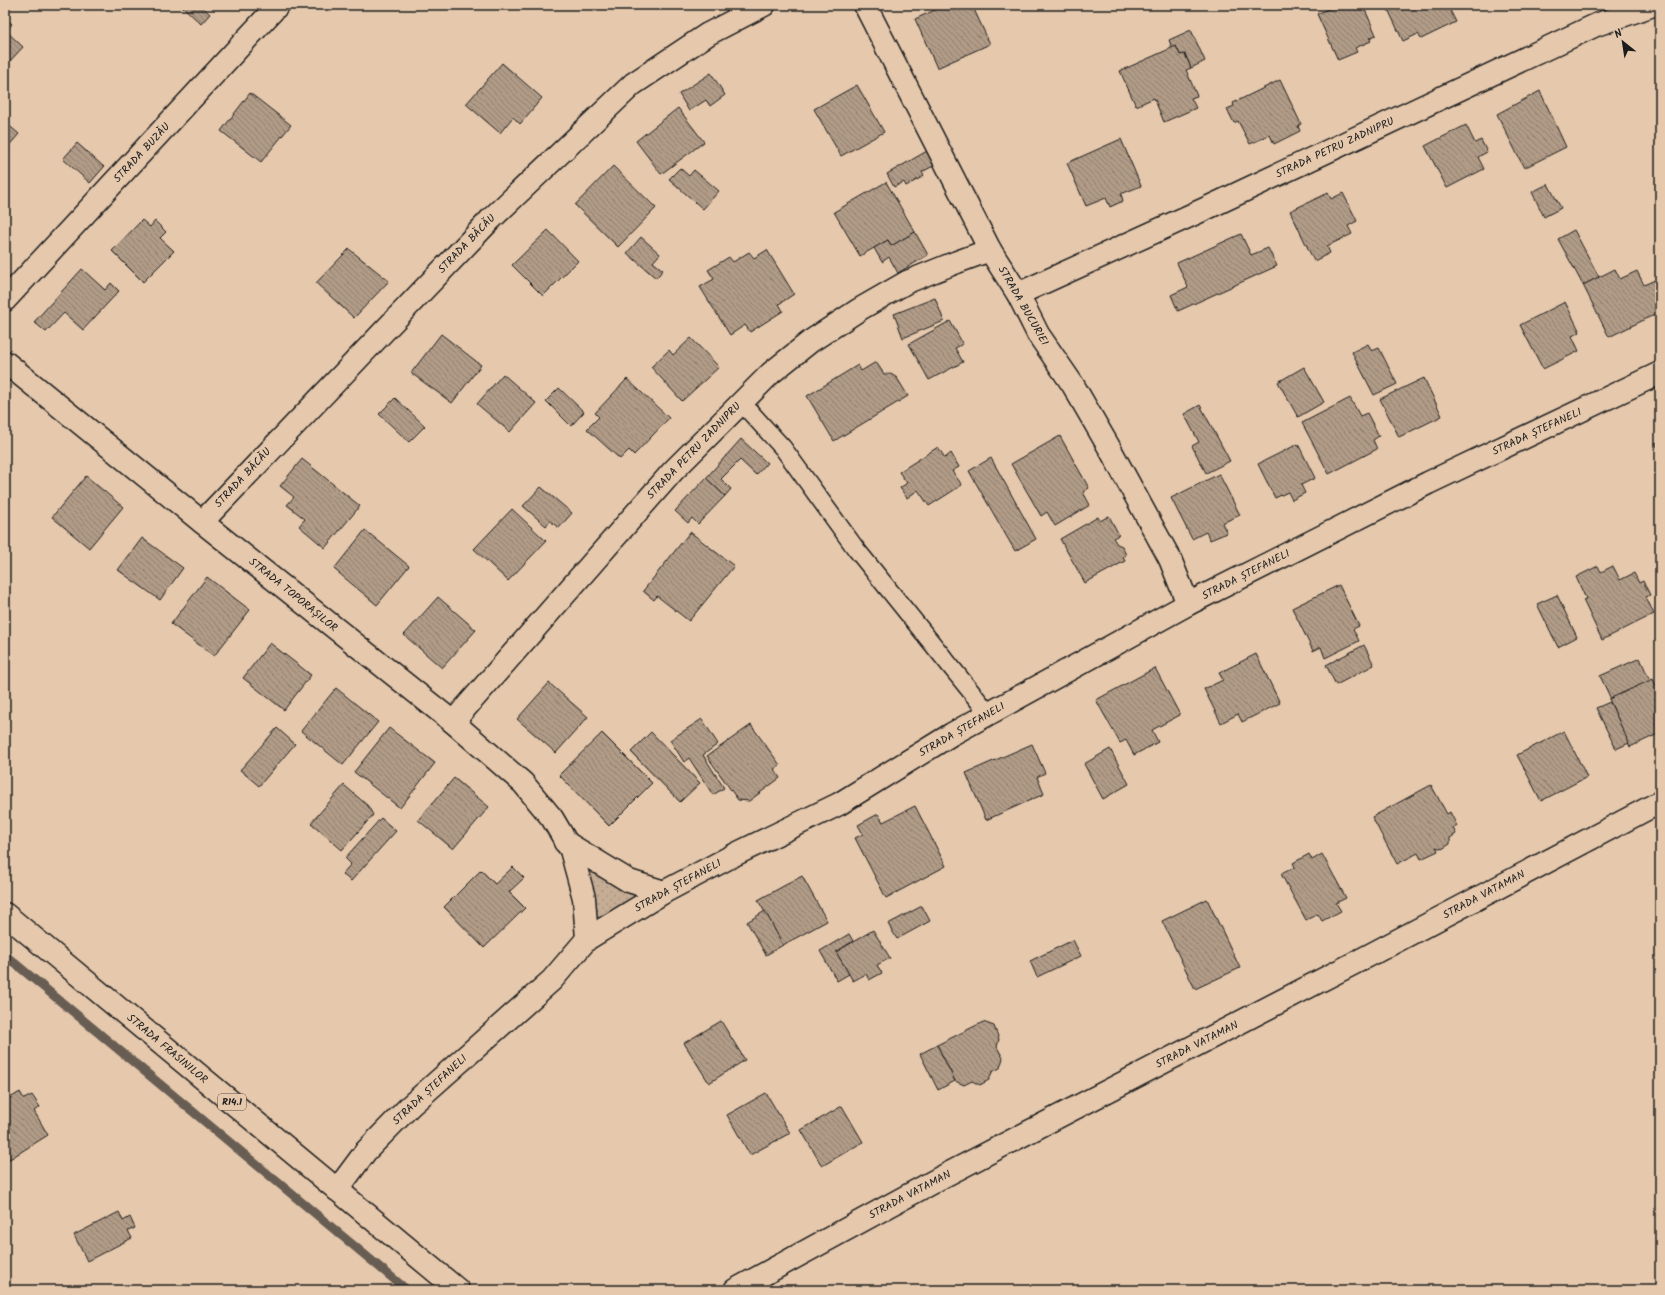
<svg xmlns="http://www.w3.org/2000/svg" width="1665" height="1295" font-family="Kalam,sans-serif">
  <defs>
    <pattern id="grass-dots" width="8" height="8" patternUnits="userSpaceOnUse"><rect width="8" height="8" fill="#c5ad95"/><path d="M2 2h.1M6 6h.1" fill="none" stroke="#a99480" stroke-width="1.8" stroke-linecap="round"/></pattern>
    <pattern id="building-back-hatch" width="6" height="6" patternUnits="userSpaceOnUse"><rect width="6" height="6" fill="#b19b87"/><path d="M-1 5l2 2M0 0l6 6M5-1l2 2" fill="none" stroke="#8f7e6e"/></pattern>
  </defs>
  <rect width="100%" height="100%" fill="#e6c9ad"/>
  <filter id="ink" filterUnits="userSpaceOnUse"><feTurbulence type="fractalNoise" baseFrequency=".025" numOctaves="2"/><feDisplacementMap in="SourceGraphic" scale="8" xChannelSelector="R" yChannelSelector="G"/><feConvolveMatrix kernelMatrix="1 2 1 2 8 2 1 2 1" color-interpolation-filters="sRGB"/></filter>
  <g filter="url(#ink)">
    <!-- grass -->
    <path fill="url(#grass-dots)" stroke="#706458" d="M585 865 645 893 594 925Z"/>
    <g fill="none" stroke-linecap="round" stroke-linejoin="round">
      <!-- stream -->
      <path stroke="#685d53" stroke-width="9" d="M5 955 407 1290"/>
    </g>
    <!-- building -->
    <g fill="url(#building-back-hatch)" stroke="#1c1c1c">
      <path d="M181 5H203L202 7 210 14 201 24Z"/>
      <path d="M946 5H972L990 44 937 68 915 19Z"/>
      <path d="M1336 5H1363L1376 35 1369 38 1371 41 1355 48 1357 52 1338 60 1317 14Z"/>
      <path d="M1386 5H1451L1449 8 1456 22 1421 39 1418 34 1403 41Z"/>
      <path d="M5 17 12 24 6 31 23 47 10 61 5 57Z"/>
      <path d="M1191 30 1205 61 1191 68 1185 54 1180 55 1176 46 1172 48 1169 40Z"/>
      <path d="M1176 46 1180 55 1185 54 1191 68 1186 70 1197 96 1191 98 1196 108 1164 122 1154 98 1136 106 1120 71Z"/>
      <path d="M502 63 542 98 520 124 513 117 500 133 466 104Z"/>
      <path d="M711 73 725 95 710 106 706 100 689 111 679 94Z"/>
      <path d="M1280 80 1301 124 1298 126 1300 131 1274 144 1270 135 1250 144 1238 121 1234 123 1227 109 1234 106 1233 103Z"/>
      <path d="M857 85 884 132 841 156 814 109Z"/>
      <path d="M1540 91 1566 147 1524 168 1497 114Z"/>
      <path d="M250 93 291 125 261 162 221 131Z"/>
      <path d="M678 108 704 142 661 174 636 141Z"/>
      <path d="M5 115 9 118 5 122 19 134 5 150Z"/>
      <path d="M1466 125 1475 143 1481 140 1487 152 1478 157 1484 169 1447 188 1425 146Z"/>
      <path d="M1121 139 1141 186 1121 194 1123 201 1110 207 1106 198 1086 206 1067 163Z"/>
      <path d="M77 143 104 167 90 183 63 159Z"/>
      <path d="M927 151 935 165 922 172 924 176 906 186 904 182 894 187 887 174Z"/>
      <path d="M613 166 656 208 618 247 575 205Z"/>
      <path d="M680 168 689 176 694 170 719 191 703 209 669 179Z"/>
      <path d="M886 182 915 232 891 246 888 240 860 256 834 212Z"/>
      <path d="M1548 184 1561 208 1544 217 1532 192Z"/>
      <path d="M1328 193 1331 199 1343 193 1357 221 1348 226 1352 234 1327 246 1330 253 1314 261 1290 211Z"/>
      <path d="M142 220 150 227 155 221 166 232 160 238 174 251 143 282 112 251Z"/>
      <path d="M548 230 578 261 543 296 512 265Z"/>
      <path d="M1574 230 1599 277 1583 285 1558 239Z"/>
      <path d="M915 232 928 255 898 273 889 257 882 262 874 248 888 240 891 246Z"/>
      <path d="M1241 234 1251 255 1268 248 1277 266 1178 311 1171 295 1188 287 1177 263Z"/>
      <path d="M641 237 660 254 653 262 663 270 656 278 627 253Z"/>
      <path d="M349 249 389 281 354 318 316 283Z"/>
      <path d="M767 250 794 294 779 304 783 311 750 332 745 325 730 335 700 287 714 279 708 270 729 257 733 262 749 252 754 258Z"/>
      <path d="M82 269 105 290 111 283 119 291 83 330 64 313 46 332 34 322Z"/>
      <path d="M1615 269 1620 279 1637 271 1644 285 1657 279 1660 285V312L1609 337 1583 285Z"/>
      <path d="M935 298 944 321 903 338 894 314Z"/>
      <path d="M1565 302 1580 332 1572 336 1579 351 1543 369 1520 325Z"/>
      <path d="M950 321 963 344 955 348 963 362 929 380 909 344Z"/>
      <path d="M441 334 481 365 452 403 411 373Z"/>
      <path d="M691 338 719 367 682 401 651 367 669 350 673 355Z"/>
      <path d="M1368 344 1372 351 1379 348 1397 384 1374 395 1352 352Z"/>
      <path d="M876 362 884 374H891L897 378 908 396 834 441 807 396 858 365 861 371Z"/>
      <path d="M1304 367 1324 402 1298 417 1278 382Z"/>
      <path d="M503 374 536 403 510 432 477 404Z"/>
      <path d="M1424 378 1442 416 1399 437 1380 399Z"/>
      <path d="M627 379 669 418 634 455 629 450 620 459 587 429 599 417 595 413Z"/>
      <path d="M559 388 584 412 571 426 546 401Z"/>
      <path d="M395 398 425 426 409 442 379 414Z"/>
      <path d="M1350 398 1360 416 1367 413 1379 436 1373 440 1377 449 1329 474 1302 423Z"/>
      <path d="M1200 405 1230 461 1206 473 1192 446 1199 442 1184 414Z"/>
      <path d="M1060 436 1089 488 1083 492 1090 505 1055 526 1047 512 1041 516 1011 464Z"/>
      <path d="M741 439 767 463 756 475 740 460 721 479 731 489 725 496 706 478Z"/>
      <path d="M1660 441V452L1655 443Z"/>
      <path d="M1298 444 1315 478 1301 485 1305 493 1292 500 1288 492 1275 498 1258 464Z"/>
      <path d="M938 447 945 458 951 453 959 467 952 471 962 485 929 506 918 490 907 498 900 488 907 483 899 472Z"/>
      <path d="M991 458 1036 539 1015 551 969 471Z"/>
      <path d="M302 459 360 506 325 548 299 526 305 519 287 505 294 497 280 486Z"/>
      <path d="M1219 474 1240 515 1222 523 1227 533 1210 540 1206 532 1192 539 1171 498Z"/>
      <path d="M86 476 123 507 89 548 52 517Z"/>
      <path d="M706 478 725 496 698 524 692 518 688 523 675 511Z"/>
      <path d="M541 487 572 513 559 528 550 521 546 526 523 506Z"/>
      <path d="M512 509 546 541 508 581 474 549Z"/>
      <path d="M1109 516 1119 535 1113 538 1117 544 1122 546 1126 555 1123 557 1125 561 1085 583 1060 539 1098 517 1100 521Z"/>
      <path d="M365 530 409 566 377 605 334 569Z"/>
      <path d="M690 532 734 566 689 621 657 596 654 600 643 591Z"/>
      <path d="M142 538 183 568 160 600 118 570Z"/>
      <path d="M1598 566 1601 572 1613 566 1620 580 1634 573 1639 583 1643 581 1650 595 1646 597 1654 614 1602 640 1583 600 1586 599 1576 577Z"/>
      <path d="M207 577 250 610 214 656 171 624Z"/>
      <path d="M1339 585 1359 626 1353 629 1359 641 1325 658 1321 647 1313 651 1292 608Z"/>
      <path d="M1557 595 1577 637 1558 647 1537 604Z"/>
      <path d="M438 597 476 630 442 668 404 635Z"/>
      <path d="M270 643 311 675 284 710 243 678Z"/>
      <path d="M1364 645 1374 665 1336 685 1326 665Z"/>
      <path d="M1256 654 1280 703 1242 722 1238 714 1221 723 1204 689 1223 680 1219 673Z"/>
      <path d="M1640 658 1650 681 1611 699 1600 676Z"/>
      <path d="M1155 668 1180 715 1152 730 1158 742 1134 755 1126 740 1120 743 1096 700Z"/>
      <path d="M1653 679 1660 695V733L1630 747 1609 699Z"/>
      <path d="M549 683 588 717 556 753 517 719Z"/>
      <path d="M336 688 378 722 343 765 301 731Z"/>
      <path d="M1610 702 1629 743 1616 749 1596 708Z"/>
      <path d="M702 719 718 744 703 755 724 788 713 795 689 758 684 762 670 740Z"/>
      <path d="M751 725 780 765 774 769 780 778 749 801 738 800 707 756Z"/>
      <path d="M277 728 295 744 259 786 240 770Z"/>
      <path d="M389 728 435 763 400 808 354 772Z"/>
      <path d="M1564 731 1587 777 1541 801 1517 755Z"/>
      <path d="M651 732 700 783 680 802 631 752Z"/>
      <path d="M602 733 652 783 609 826 559 775Z"/>
      <path d="M1032 744 1045 773 1037 777 1044 794 986 820 966 773Z"/>
      <path d="M1110 749 1129 784 1103 799 1084 764Z"/>
      <path d="M454 778 489 807 453 849 418 820Z"/>
      <path d="M344 785 368 806 373 815 342 850 311 823Z"/>
      <path d="M1431 785 1447 814 1450 812 1457 826 1453 828 1456 834 1450 838V844L1442 849 1436 847 1438 851 1421 859 1418 853 1397 864 1372 817Z"/>
      <path d="M915 806 946 866 886 898 855 838 863 834 858 825 878 814 883 822Z"/>
      <path d="M381 818 396 831 351 881 342 874 351 864 345 858Z"/>
      <path d="M1309 854 1312 860 1322 854 1346 898 1336 903 1341 911 1322 921 1318 914 1306 920 1281 874 1295 867 1293 863Z"/>
      <path d="M513 867 524 878 509 892 525 908 484 948 444 907 481 870 495 884Z"/>
      <path d="M802 876 827 921 783 945 758 900Z"/>
      <path d="M1207 899 1240 968 1195 989 1162 921Z"/>
      <path d="M922 906 930 921 897 939 888 924Z"/>
      <path d="M765 911 783 945 766 955 747 922Z"/>
      <path d="M873 930 890 958 877 965 882 973 869 980 866 974 853 981 836 952Z"/>
      <path d="M849 934 853 941 836 952 849 974 837 981 820 951Z"/>
      <path d="M1073 940 1081 956 1037 977 1030 961Z"/>
      <path d="M721 1021 745 1060 709 1083 684 1043Z"/>
      <path d="M983 1022 994 1026 999 1039 997 1047 1003 1058 1000 1068 992 1072 989 1080 980 1085 972 1081 964 1085 955 1081 937 1045Z"/>
      <path d="M937 1045 955 1081 938 1090 920 1054Z"/>
      <path d="M20 1092 24 1099 32 1095 40 1107 34 1111 48 1135 5 1162V1101Z"/>
      <path d="M766 1093 790 1133 750 1155 727 1115Z"/>
      <path d="M842 1106 863 1142 822 1166 801 1130Z"/>
      <path d="M119 1212 123 1221 130 1217 135 1228 128 1231 132 1238 87 1261 74 1235Z"/>
    </g>
    <g fill="none" stroke-linecap="round" stroke-linejoin="round">
      <!-- lane casing -->
      <g stroke="#1c1c1c" stroke-width="20">
        <path id="lane" d="M741 402 783 448 856 549 989 714"/>
      </g>
      <!-- street casing -->
      <g stroke="#1c1c1c" stroke-width="25">
        <g id="street">
          <path d="M865 5 990 250 1018 294 1038 334 1073 385 1110 449 1170 559 1188 604"/>
          <path d="M1018 294 1207 208 1596 25 1653 5"/>
          <path d="M5 300 278 5"/>
          <path d="M5 362 202 522 453 722 523 783 552 818 571 850 584 898 587 939"/>
          <path d="M202 522 491 219 633 84 708 34 764 5"/>
          <path d="M453 722 673 471 771 373 811 341 860 309 907 282 957 262 990 250"/>
          <path d="M565 842 629 881 664 892"/>
          <path d="M337 1190 366 1151 410 1106 552 980 587 939 664 892 736 854 839 804 952 734 1188 604 1428 483 1660 373"/>
          <path d="M735 1290 940 1178 1368 956 1660 802"/>
        </g>
      </g>
      <!-- primary casing -->
      <g stroke="#1c1c1c" stroke-width="25">
        <path id="primary" d="M5 914 458 1290"/>
      </g>
      <!-- lane -->
      <use href="#lane" stroke="#e6c9ad" stroke-width="17"/>
      <!-- street -->
      <use href="#street" stroke="#e6c9ad" stroke-width="22"/>
      <!-- primary -->
      <use href="#primary" stroke="#e6c9ad" stroke-width="22"/>
    </g>
  </g>
  <g text-anchor="middle" dominant-baseline="central" stroke-width="4" stroke-linejoin="round" paint-order="stroke">
    <!-- shield labels -->
    <rect fill="#e6c9ad" stroke="#595048" stroke-width="1" x="218" y="1094" width="28" height="16" rx="3"/>
    <g font-size="10" font-weight="bold" fill="#1c1c1c">
      <text x="232" y="1102">R14.1</text>
    </g>
    <!-- street labels -->
    <g font-size="11" fill="#1c1c1c" stroke="#e6c9ad">
      <text transform="translate(1335 148) rotate(-25)">STRADA PETRU ZADNIPRU</text>
      <text transform="translate(142 153) rotate(-47)">STRADA BUZĂU</text>
      <text transform="translate(467 244) rotate(-46)">STRADA BĂCĂU</text>
      <text transform="translate(1023 306) rotate(60)">STRADA BUCURIEI</text>
      <text transform="translate(1537 432) rotate(-25)">STRADA ȘTEFANELI</text>
      <text transform="translate(694 451) rotate(-46)">STRADA PETRU ZADNIPRU</text>
      <text transform="translate(243 478) rotate(-47)">STRADA BĂCĂU</text>
      <text transform="translate(1246 575) rotate(-27)">STRADA ȘTEFANELI</text>
      <text transform="translate(293 595) rotate(39)">STRADA TOPORAȘILOR</text>
      <text transform="translate(962 730) rotate(-30)">STRADA ȘTEFANELI</text>
      <text transform="translate(678 886) rotate(-29)">STRADA ȘTEFANELI</text>
      <text transform="translate(1484 895) rotate(-28)">STRADA VATAMAN</text>
      <text transform="translate(1197 1045) rotate(-27)">STRADA VATAMAN</text>
      <text transform="translate(167 1049) rotate(40)">STRADA FRASINILOR</text>
      <text transform="translate(430 1090) rotate(-43)">STRADA ȘTEFANELI</text>
      <text transform="translate(910 1195) rotate(-28)">STRADA VATAMAN</text>
    </g>
  </g>
  <!-- margin -->
  <rect width="1665" height="1295" fill="none" stroke="#e6c9ad" stroke-width="20"/>
  <rect x="10" y="10" width="1645" height="1275" fill="none" stroke="#1c1c1c" stroke-width="1.5" filter="url(#ink)"/>
  <!-- north arrow -->
  <g transform="translate(1623 42) rotate(330)" stroke="#e6c9ad" stroke-width="3" paint-order="stroke">
  <path d="M0-3L7 15L0 10L-7 15Z" fill="#1c1c1c"/>
  <text y="-6" font-size="11" font-weight="bold" text-anchor="middle" fill="#1c1c1c">N</text>
  </g>
</svg>
